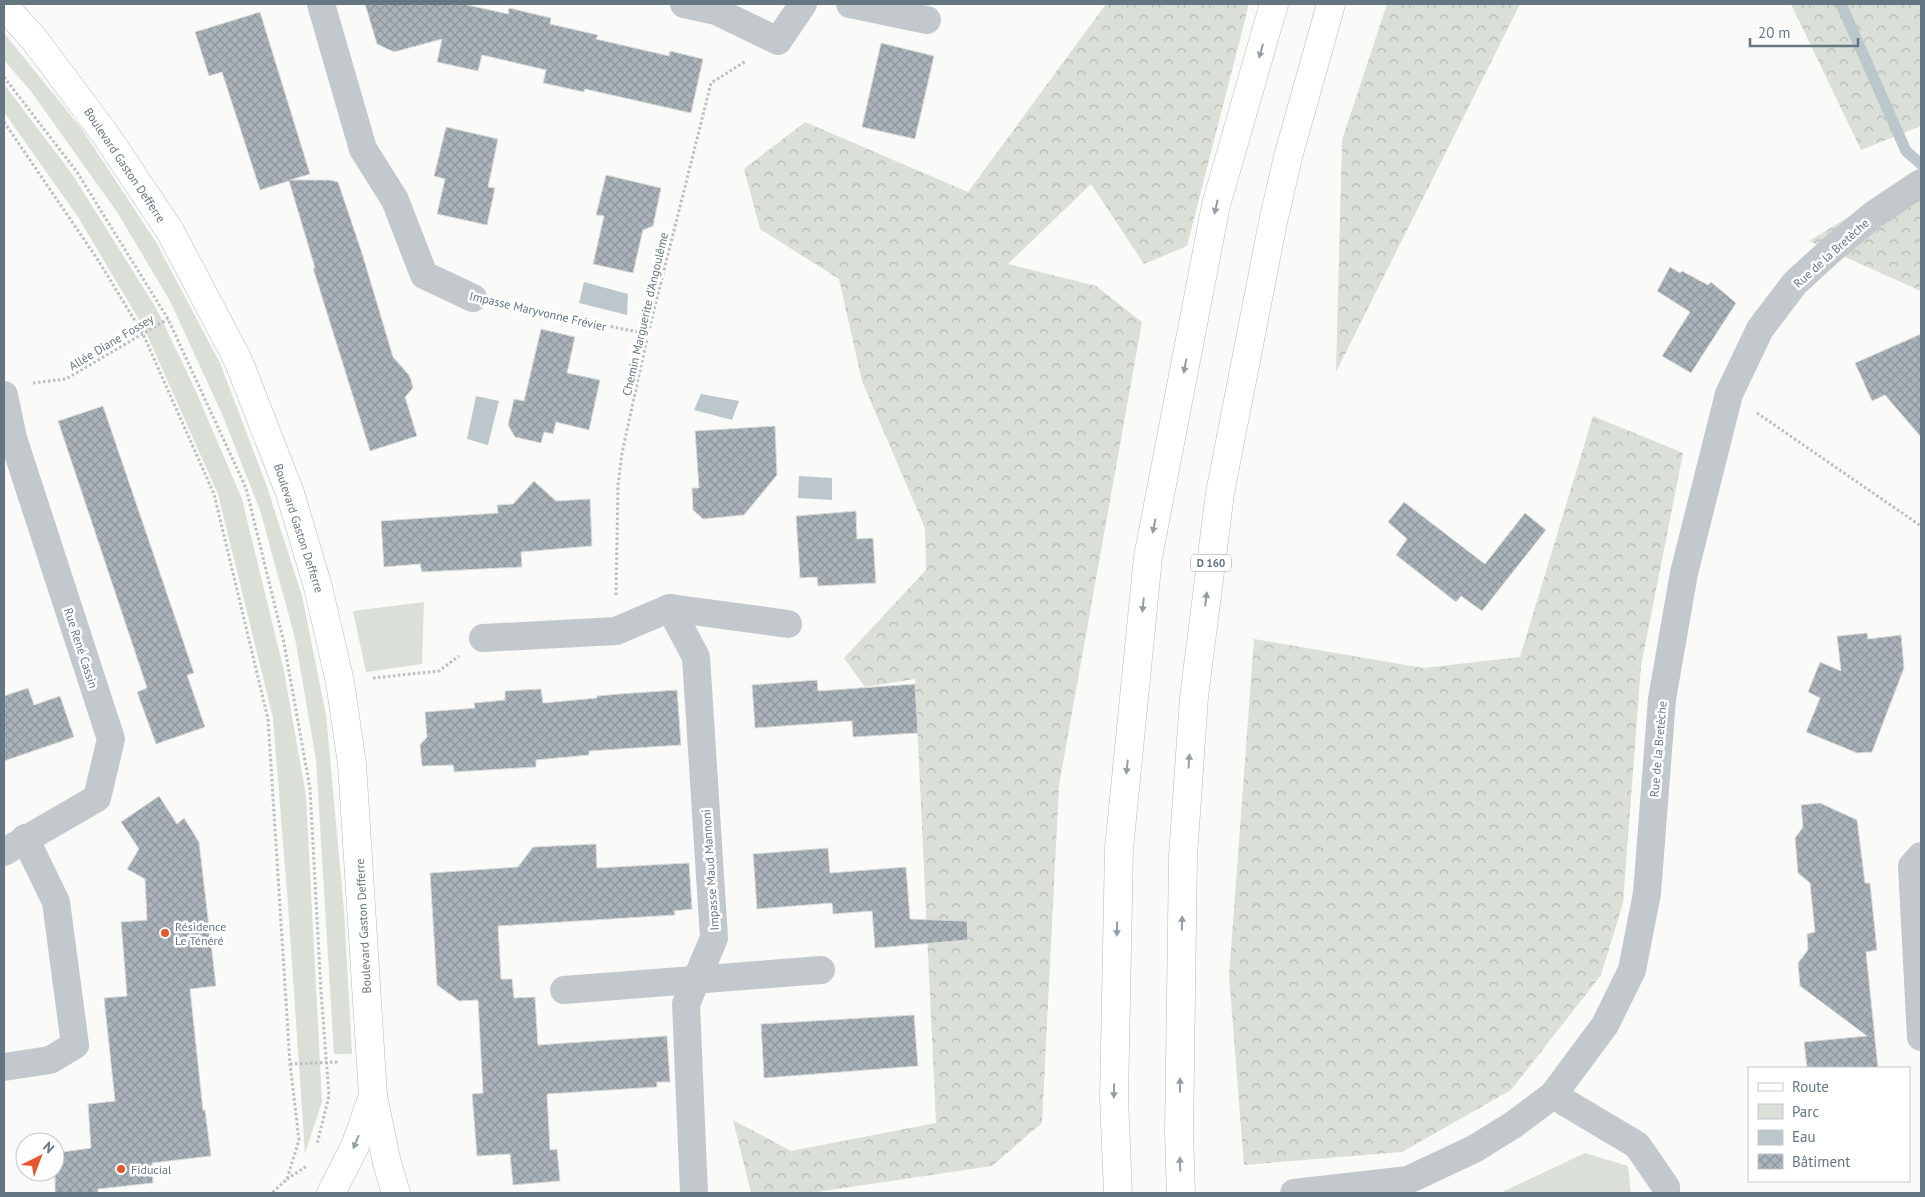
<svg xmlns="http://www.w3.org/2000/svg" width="1925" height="1197" font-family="'PT Sans',sans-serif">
  <defs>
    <pattern id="forest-crowns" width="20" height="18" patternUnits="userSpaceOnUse" patternTransform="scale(1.25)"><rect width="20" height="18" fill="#dadfd7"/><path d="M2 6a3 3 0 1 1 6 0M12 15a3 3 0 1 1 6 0" fill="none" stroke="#b4b9b4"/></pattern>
    <pattern id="building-cross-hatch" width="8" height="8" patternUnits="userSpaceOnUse" patternTransform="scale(1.25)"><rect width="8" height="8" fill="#aab3b9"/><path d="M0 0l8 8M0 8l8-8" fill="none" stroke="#8e969c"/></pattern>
  </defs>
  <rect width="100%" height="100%" fill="#fafaf8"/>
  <!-- green -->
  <g fill="#dadfd7">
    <path d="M4 33 81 128 156 242 220 363 266 484 302 596 326 715 344 910 352 1054H334L316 760 295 638 260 510 222 414 170 301 117 212 30 90 4 60Z"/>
    <path d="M4 84 72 174 156 308 194 387 242 499 284 671 306 796 322 1102 305 1153 288 905 273 718 218 494 144 328 78 217 4 112Z"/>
    <path d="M424 602 422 664 366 672 353 611Z"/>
    <path d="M1585 1153 1628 1166 1631 1193H1500Z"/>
  </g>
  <!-- forest -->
  <g fill="url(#forest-crowns)">
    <path d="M1106 4H1249L1187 246 1144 264 1091 184 1008 264 1096 286 1142 322 1059 785 1042 1123 992 1166 810 1193H751L733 1120 791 1151 936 1123 915 679 865 687 844 658 926 570 925 528 862 381 839 279 760 229 744 169 805 122 968 192Z"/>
    <path d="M1387 4H1520L1336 372 1342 140Z"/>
    <path d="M1791 4H1921V126L1861 150Z"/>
    <path d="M1921 173V291L1809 241Z"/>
    <path d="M1593 416 1683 453 1641 666 1623 903 1601 975 1511 1090 1402 1152 1244 1165 1229 976 1254 639 1423 668 1520 657Z"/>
  </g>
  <!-- water -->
  <g fill="#bbc7cb">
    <path d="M584 282 628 294 627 315 579 303Z"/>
    <path d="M701 394 739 401 732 420 694 410Z"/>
    <path d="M476 396 499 401 488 445 467 439Z"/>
    <path d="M799 476 832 478V500L798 498Z"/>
  </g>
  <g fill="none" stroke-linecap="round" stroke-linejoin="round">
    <!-- stream -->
    <path stroke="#bbc7cb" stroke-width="11" d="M1841 4 1906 151 1921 164"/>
  </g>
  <!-- building -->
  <g fill="url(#building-cross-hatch)" stroke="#dcdcda">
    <path d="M365 4H463L508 14 509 8 551 18 550 24 598 35 596 39 669 56 670 51 703 59 691 113 585 89 584 92 543 83 546 70 482 55 478 71 437 62 442 39 394 52 377 44Z"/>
    <path d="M260 12 310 174 290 180H329L338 182 362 253 393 357 409 375 411 380 413 388 405 397 417 436 370 451 313 268H315L289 181 260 190 222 72 209 76 195 32Z"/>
    <path d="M881 43 934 56 915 139 862 127Z"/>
    <path d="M446 127 498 139 488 187 495 188 487 225 437 214 445 179 434 176Z"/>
    <path d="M606 175 661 188 653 226 643 230 633 273 593 264 604 216 596 215Z"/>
    <path d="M1670 267 1680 273 1682 271 1708 285 1711 282 1736 303 1691 373 1662 356 1690 312 1657 291Z"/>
    <path d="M541 329 575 337 567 373 600 380 589 430 556 422 553 434 544 432 541 443 515 437 508 425 514 399 524 401Z"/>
    <path d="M1921 334V437L1885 395 1872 401 1855 363Z"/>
    <path d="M103 406 194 673 187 675 205 727 156 744 137 692 147 688 58 421Z"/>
    <path d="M775 426 777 475 744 515 703 519 693 510 692 488H699L695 431Z"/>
    <path d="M534 481 556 501 590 499 592 546 521 552 522 567 422 572 420 564 384 567 381 521 498 513 497 505 513 504Z"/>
    <path d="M1404 502 1485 564 1525 513 1546 530 1482 611 1461 596 1456 602 1396 555 1407 539 1388 522Z"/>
    <path d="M856 511 857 539 873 538 876 583 818 586 817 577 800 578 796 516Z"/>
    <path d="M1867 633 1868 639 1901 635 1904 668 1872 752 1857 753 1806 732 1820 698 1808 692 1820 662 1841 671 1837 636Z"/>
    <path d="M817 680 818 691 915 684 918 733 853 737 852 721 755 728 752 685Z"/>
    <path d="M28 688 34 705 60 696 74 737 4 761V696Z"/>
    <path d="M541 689 543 703 597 698V696L619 694 677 690 681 745 589 751V755L536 760V767L454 772 453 765 422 766 420 745 427 737 425 712 475 708 474 703 505 700V691Z"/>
    <path d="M159 796 177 824 184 818 199 842 216 986 190 989 203 1110H205L211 1156 152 1163 153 1183 98 1189V1193H55V1153L91 1148 88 1104 115 1101 104 998 127 996 121 922 147 920 145 879 127 869 139 849 121 822Z"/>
    <path d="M1820 803 1857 820 1865 883H1870L1877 950 1866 952 1878 1068H1807L1804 1042 1867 1036 1800 986 1798 963 1808 950 1807 934 1815 932 1810 883 1798 873 1795 838 1803 827 1801 805Z"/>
    <path d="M596 844 597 868 689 863 692 909 674 911 675 915 498 926 501 979H512L514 998 535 997 538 1045 667 1036 670 1082H657V1087L547 1094 550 1150 557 1149 560 1181 513 1185 510 1154 477 1156 472 1094 483 1093 478 1000 459 1001 437 985 430 873 518 867 533 847Z"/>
    <path d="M828 848 830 873 906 867 910 919 967 921 968 940 875 948 872 911 833 914 832 903 757 909 753 854Z"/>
    <path d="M914 1015 918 1066 764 1078 761 1024Z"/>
  </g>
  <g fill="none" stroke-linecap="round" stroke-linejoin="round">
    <!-- major casing -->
    <g stroke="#b5babe" stroke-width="29">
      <g id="major">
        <path d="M4 6 34 39 105 134 170 231 238 360 290 493 318 587 340 682 352 764 373 1096 387 1163 396 1193"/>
        <path d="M331 1193 355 1146 373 1096"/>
      </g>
    </g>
    <!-- highway casing -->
    <g stroke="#b4b9bd" stroke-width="29">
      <g id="highway">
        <path d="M1118 1193 1114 1098 1119 849 1148 557 1216 205 1274 4"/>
        <path d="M1181 1193 1179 1134 1183 856 1194 697 1220 493 1273 222 1288 157 1331 4"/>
      </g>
    </g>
    <!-- path -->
    <g stroke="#bbbfc2" stroke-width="3" stroke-dasharray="2.5 2.5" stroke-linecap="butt">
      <path d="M4 77 77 172 168 319 246 488 284 643 310 789 321 991 329 1096 317 1144"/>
      <path d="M4 122 98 260 143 334 214 494 268 719 290 1064 299 1140 287 1179 272 1193"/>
      <path d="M503 305 648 334"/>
      <path d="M33 383 66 379 168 319"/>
      <path d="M1757 413 1921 526"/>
      <path d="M616 595 618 485 622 453 648 334 711 83 746 61"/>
      <path d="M373 678 439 671 459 656"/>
      <path d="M290 1064 339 1062"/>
      <path d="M287 1179 307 1166"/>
    </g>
    <!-- minor -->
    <g stroke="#c3c8cc" stroke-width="28">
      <path d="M321 4 363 149 395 200 424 275 473 298"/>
      <path d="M684 4 716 11 778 41 803 4"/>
      <path d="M850 4 927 20"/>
      <path d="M4 395 13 438 111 739 97 798 4 852"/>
      <path d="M670 608 788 624"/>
      <path d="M483 638 616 631 670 608 696 657 714 938 686 1004 694 1193"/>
      <path d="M1921 856 1912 866 1921 1037"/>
      <path d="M564 990 821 970"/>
      <path d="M4 1067 50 1060 75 1045 56 902 25 838"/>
      <path d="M1553 1095 1637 1145 1666 1187V1193"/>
      <path d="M1294 1193 1408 1180 1474 1149 1513 1125 1553 1095 1605 1025 1632 970 1647 893 1662 699 1684 573 1729 394 1760 329 1795 283 1830 251 1873 215 1921 183"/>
    </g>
    <!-- major -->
    <use href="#major" stroke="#fff" stroke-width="28"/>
    <!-- highway -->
    <use href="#highway" stroke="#fff" stroke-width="28"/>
  </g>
  <!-- one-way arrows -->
  <defs><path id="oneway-solid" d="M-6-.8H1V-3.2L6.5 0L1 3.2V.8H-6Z" transform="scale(1.25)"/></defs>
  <g fill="#939fa8">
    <use href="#oneway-solid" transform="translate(1261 51) rotate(106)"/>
    <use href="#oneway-solid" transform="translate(1216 207) rotate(103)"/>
    <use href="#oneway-solid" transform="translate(1185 366) rotate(101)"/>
    <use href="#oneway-solid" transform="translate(1154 526) rotate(101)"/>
    <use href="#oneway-solid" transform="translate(1206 599) rotate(-83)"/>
    <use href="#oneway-solid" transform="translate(1143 605) rotate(96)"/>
    <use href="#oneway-solid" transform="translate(1189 761) rotate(-86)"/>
    <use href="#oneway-solid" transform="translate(1127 767) rotate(96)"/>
    <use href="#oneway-solid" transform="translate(1182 923) rotate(-89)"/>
    <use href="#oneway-solid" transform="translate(1117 929) rotate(91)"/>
    <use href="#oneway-solid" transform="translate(1180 1085) rotate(-89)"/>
    <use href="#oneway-solid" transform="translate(1114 1091) rotate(91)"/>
    <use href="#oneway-solid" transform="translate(356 1142) rotate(112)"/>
    <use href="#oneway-solid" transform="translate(1180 1164) rotate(-92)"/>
  </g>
  <!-- markers -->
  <g fill="#e4572e" stroke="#fff" stroke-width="2">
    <circle cx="165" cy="933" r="5"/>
    <circle cx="121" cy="1169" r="5"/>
  </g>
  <g text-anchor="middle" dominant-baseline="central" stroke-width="5" stroke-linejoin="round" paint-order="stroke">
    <!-- shield labels -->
    <rect fill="#fff" stroke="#939fa8" stroke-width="1" x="1191" y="554.5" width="40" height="17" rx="4"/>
    <g font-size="11" font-weight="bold" fill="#657683">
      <text x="1211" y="563">D 160</text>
    </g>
    <!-- street labels -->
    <g font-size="12" fill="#657683" stroke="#fff">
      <text transform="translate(125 165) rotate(56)">Boulevard Gaston Defferre</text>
      <text transform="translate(1831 253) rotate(-42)">Rue de la Bretèche</text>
      <text transform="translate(538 311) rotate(13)">Impasse Maryvonne Frévier</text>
      <text transform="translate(645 314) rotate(-77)">Chemin Marguerite d'Angoulême</text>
      <text transform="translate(111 342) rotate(-31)">Allée Diane Fossey</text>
      <text transform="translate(299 528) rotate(72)">Boulevard Gaston Defferre</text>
      <text transform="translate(81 648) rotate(72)">Rue René Cassin</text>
      <text transform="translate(1658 749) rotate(-85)">Rue de la Bretèche</text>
      <text transform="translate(710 870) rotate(-94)">Impasse Maud Mannoni</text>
      <text transform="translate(363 926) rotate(-93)">Boulevard Gaston Defferre</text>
    </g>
    <!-- poi labels -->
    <g font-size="12" fill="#657683" stroke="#fff" text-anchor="start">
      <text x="175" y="926">Résidence<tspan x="175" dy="14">Le Ténéré</tspan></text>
      <text x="131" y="1169">Fiducial</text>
    </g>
  </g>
  <!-- border -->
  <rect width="1925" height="1197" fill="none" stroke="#657683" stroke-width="10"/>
  <!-- legend -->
  <rect x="1748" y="1067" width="162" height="115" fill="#ffffff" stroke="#c1c8cd"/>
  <rect x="1758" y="1083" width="25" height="8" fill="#ffffff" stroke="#c1c8cd"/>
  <text x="1792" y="1092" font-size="15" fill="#657683">Route</text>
  <rect x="1758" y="1104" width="25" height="15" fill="#dadfd7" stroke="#c1c8cd"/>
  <text x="1792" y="1117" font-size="15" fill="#657683">Parc</text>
  <rect x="1758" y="1130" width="25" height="15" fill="#bbc7cb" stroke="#c1c8cd"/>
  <text x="1792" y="1142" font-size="15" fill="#657683">Eau</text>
  <rect x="1758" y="1154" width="25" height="15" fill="url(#building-cross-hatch)" stroke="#c1c8cd"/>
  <text x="1792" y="1167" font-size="15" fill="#657683">Bâtiment</text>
  <!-- north arrow -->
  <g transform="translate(40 1157) rotate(42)"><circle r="24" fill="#ffffff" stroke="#c1c8cd"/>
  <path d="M0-4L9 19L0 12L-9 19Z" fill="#e4572e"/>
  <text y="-8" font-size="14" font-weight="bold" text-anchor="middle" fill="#657683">N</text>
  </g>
  <!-- scale -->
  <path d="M1750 38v8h108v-8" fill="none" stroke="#657683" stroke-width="2.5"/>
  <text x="1758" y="38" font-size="15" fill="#657683" stroke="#ffffff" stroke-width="4" paint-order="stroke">20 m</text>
</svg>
